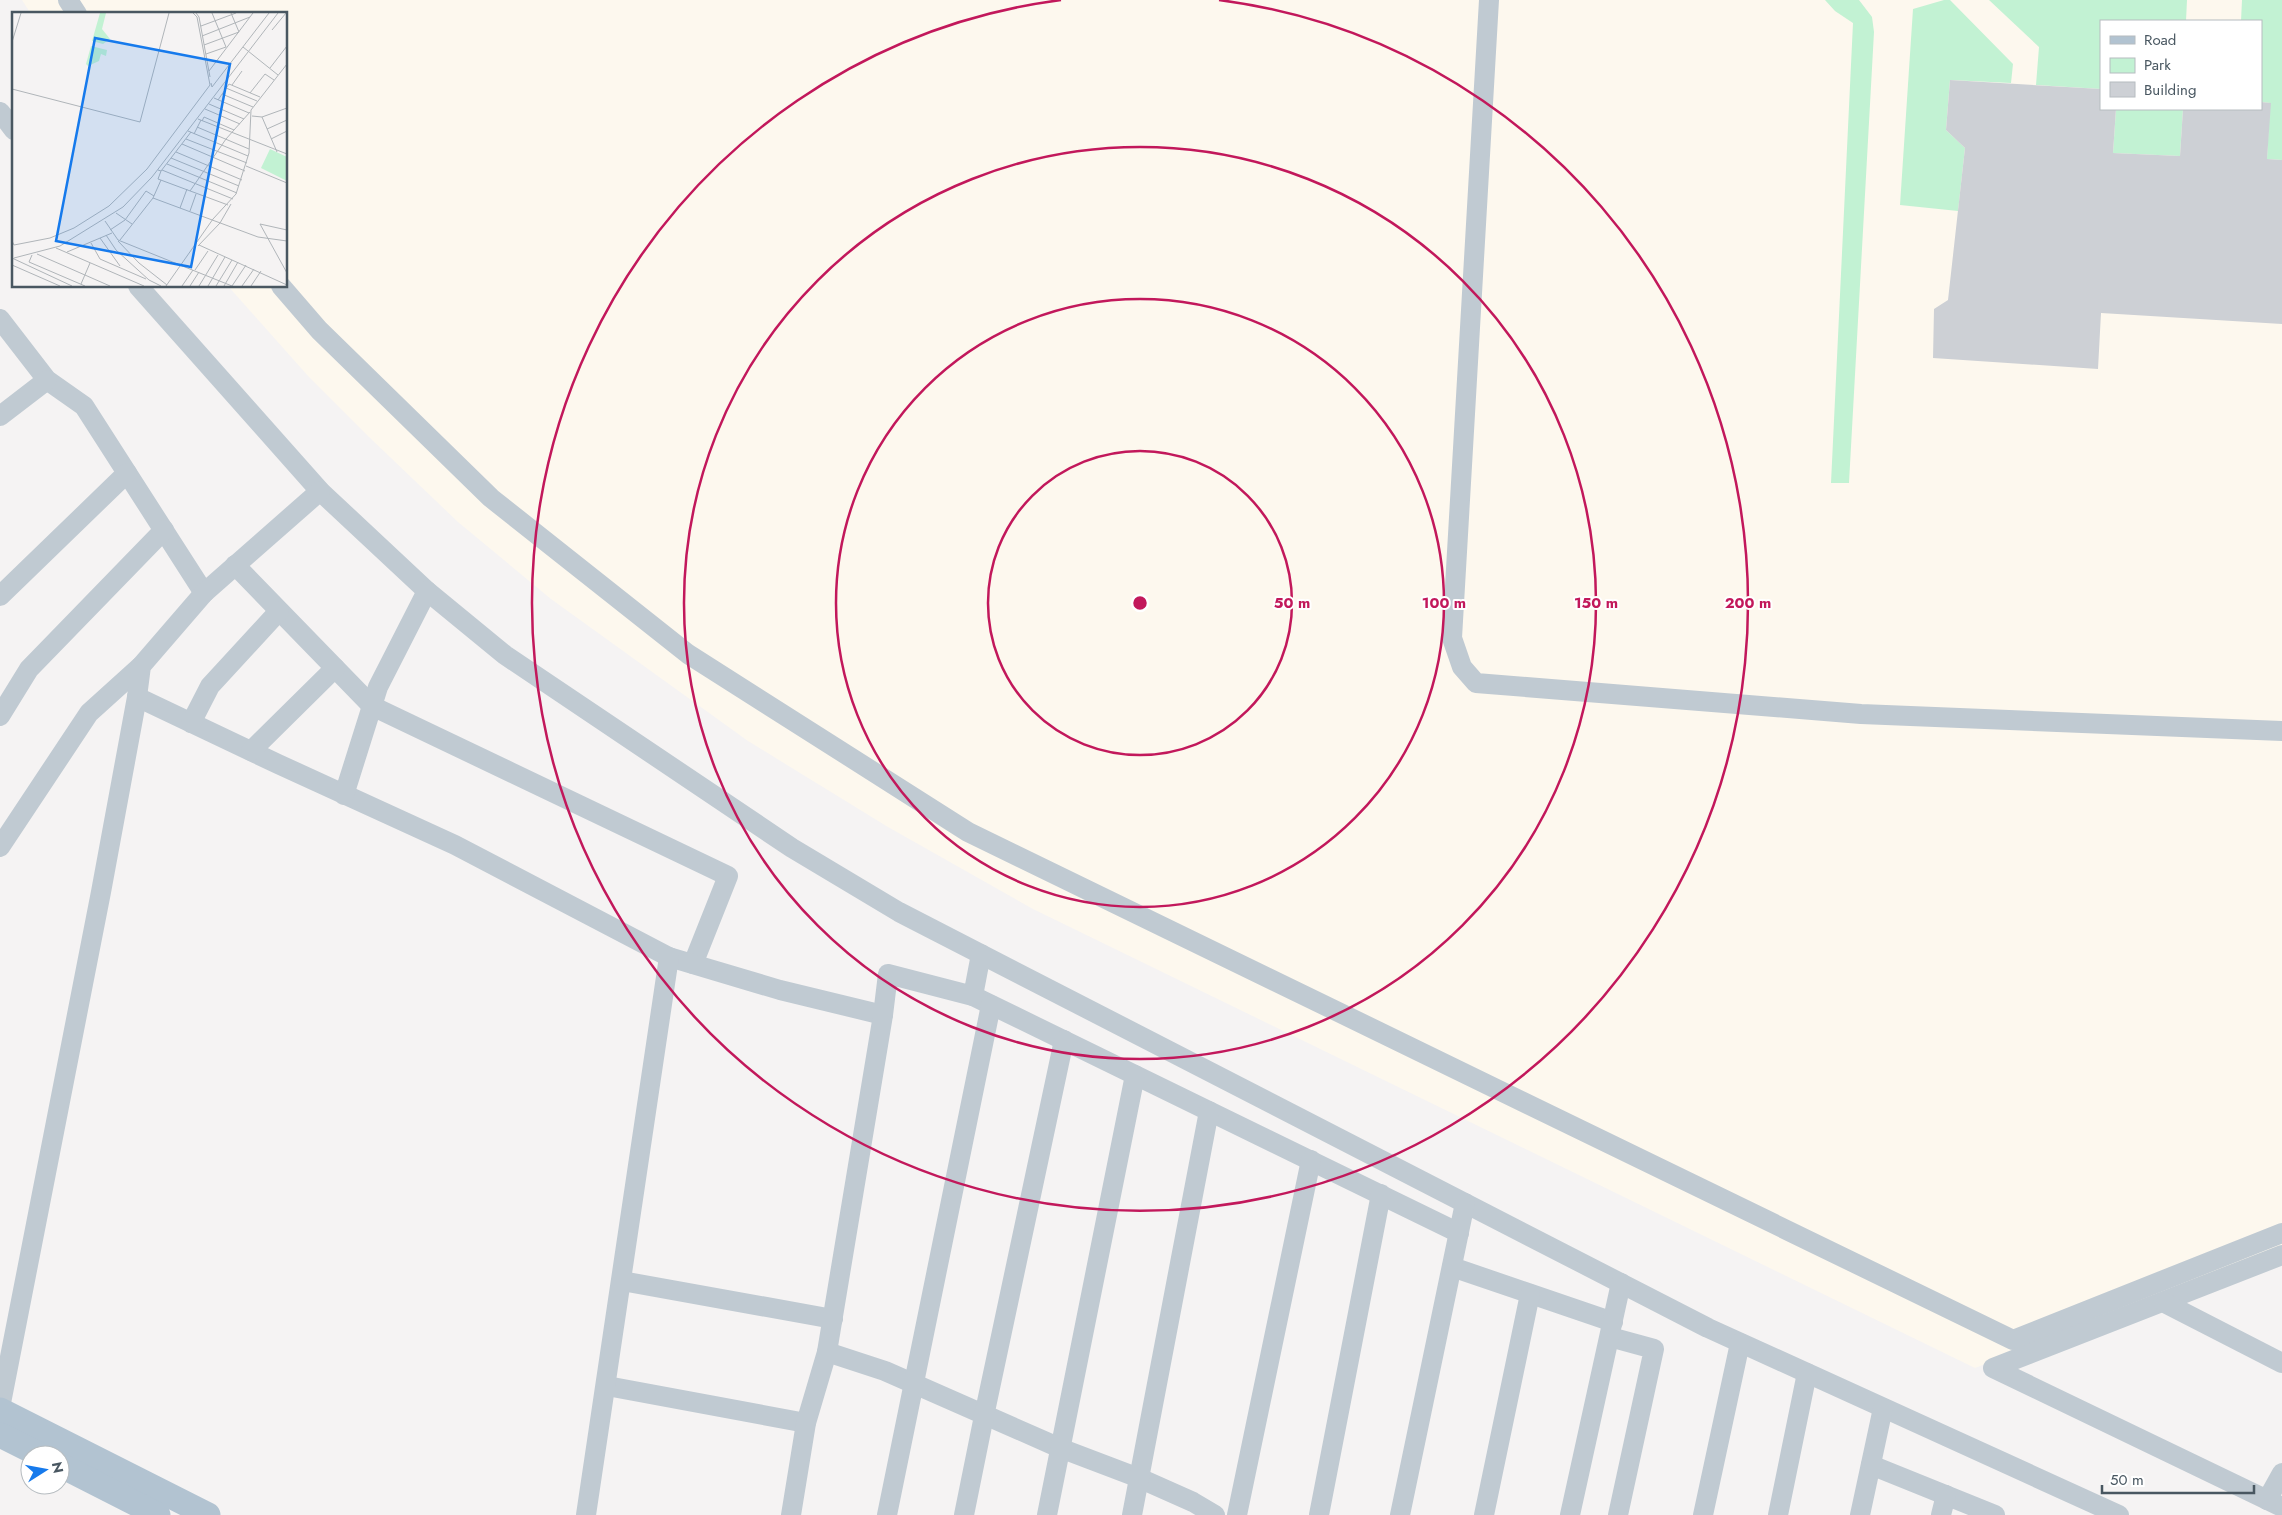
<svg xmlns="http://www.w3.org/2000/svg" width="2282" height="1515" font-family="Jost,sans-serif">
  <rect width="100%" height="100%" fill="#f5f3f3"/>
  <!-- commercial -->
  <path fill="#fdf8ee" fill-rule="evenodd" d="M22 0H2282V1247L1975 1368 1033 909 888 827 748 741 551 599 458 522 368 436 309 377 228 286H286V14H31ZM2101 21H2261V109H2101Z"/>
  <!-- green -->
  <g fill="#c2f2d3">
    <path d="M1825 0H1859L1872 17 1874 32 1849 483H1831L1853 23 1835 11Z"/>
    <path d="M1944 0H1950L2013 64 2011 83 1950 80 1946 130 1965 148 1958 211 1900 205 1913 9Z"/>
    <path d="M1989 0H2187L2186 21H2101V89L2036 85 2039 47Z"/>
    <path d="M2242 0H2282V160L2267 159 2270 103 2261 102V21H2241Z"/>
    <path d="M2116 109H2183L2180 156 2113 153Z"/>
  </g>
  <!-- building -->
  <path fill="#cdd0d5" d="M1950 80 2101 89V109H2116L2113 153 2180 156 2183 109H2261V102L2271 103 2267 159 2282 160V324L2101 313 2098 369 1933 358 1934 309 1948 300 1965 148 1946 130Z"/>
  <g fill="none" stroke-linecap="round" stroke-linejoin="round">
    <!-- minor -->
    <g stroke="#c0cad2" stroke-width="20">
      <path d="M68 0 77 14"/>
      <path d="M1489 0 1452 638 1462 667 1476 683 1861 714 2282 731"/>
      <path d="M0 112 14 130"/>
      <path d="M138 286 320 491 427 591 505 655 792 848 899 912 1708 1328 2119 1515"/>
      <path d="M281 286 319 330 491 498 688 654 968 832 2013 1340 2282 1233"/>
      <path d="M0 319 47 380 84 406 204 593"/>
      <path d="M0 416 47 380"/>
      <path d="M235 565 372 706 728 876 693 964"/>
      <path d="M0 596 127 473"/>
      <path d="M137 697 278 764 455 845 669 957 780 990 883 1015"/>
      <path d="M0 716 29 669 164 530"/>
      <path d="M191 723 210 686 279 611"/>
      <path d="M251 751 335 668"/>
      <path d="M344 795 378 687 427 591"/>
      <path d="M0 847 89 713 141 666"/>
      <path d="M973 996 1459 1233"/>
      <path d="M2282 1255 1993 1368 2282 1507"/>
      <path d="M1452 1267 1613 1322"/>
      <path d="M622 1281 833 1319"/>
      <path d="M2163 1302 2282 1363"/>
      <path d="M1610 1337 1654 1349 1618 1515"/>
      <path d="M827 1352 885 1371 1060 1448 1139 1478 1193 1502 1215 1515"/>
      <path d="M607 1386 806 1423"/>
      <path d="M0 1408 101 892 137 697 141 666 204 593 320 491"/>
      <path d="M1871 1465 1995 1515"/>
      <path d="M2267 1500 2282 1473"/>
      <path d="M586 1515 669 957"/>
      <path d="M791 1515 806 1423 827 1352 883 1015 888 974 973 996 981 954"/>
      <path d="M887 1515 991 1005"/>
      <path d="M964 1515 984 1416 1064 1040"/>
      <path d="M1047 1515 1135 1075"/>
      <path d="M1132 1515 1209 1111"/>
      <path d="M1237 1515 1311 1160"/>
      <path d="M1319 1515 1381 1194"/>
      <path d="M1400 1515 1465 1203"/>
      <path d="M1484 1515 1530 1294"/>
      <path d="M1570 1515 1621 1283"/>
      <path d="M1703 1515 1740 1343"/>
      <path d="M1778 1515 1807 1373"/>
      <path d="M1860 1515 1883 1408"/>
      <path d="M1941 1515 1946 1495"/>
    </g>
    <!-- major -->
    <g stroke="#b2c3d1" stroke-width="25">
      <path d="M0 1410 208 1515"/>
      <path d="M0 1435 40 1455"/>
      <path d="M60 1465 158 1515"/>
    </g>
  </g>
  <!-- distance rings -->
  <g fill="none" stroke="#c2185b" stroke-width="2.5">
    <circle cx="1140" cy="603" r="152"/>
    <circle cx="1140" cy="603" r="304"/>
    <circle cx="1140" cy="603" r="456"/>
    <path d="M1219 0A608 608 0 1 1 1061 0"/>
  </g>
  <!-- overview -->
  <g transform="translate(12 12)">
    <rect width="275" height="275" fill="#f5f3f3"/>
    <path d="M88 1H94L90 17 98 27 91 32 80 29ZM79 34 95 38 94 44 89 42 87 49 76 54 74 52ZM258 137 275 145V169L249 156Z" fill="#c2f2d3"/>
    <path fill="none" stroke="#b0b5b9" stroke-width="1" d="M184 1 187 5 198 65M200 1 214 35M189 14 224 1M260 18 274 1M190 24 238 5M0 30 9 1M192 33 227 20 219 1M231 35 266 63M194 42 214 35M258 56 275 34M197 59 241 1M199 71 200 75 257 1M220 73 230 59M214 76 245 89M0 77 128 110 157 1M238 81 253 62 262 68M210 82 241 95M202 86 237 101M206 88 217 72 248 85M197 92 232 107M193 97 228 112M240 104 250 105 275 96M250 105 265 140M186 107 275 142M190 109 192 105 222 118M185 115 237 137M255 117 275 108M176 119 236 144M182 122 189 108M174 127 235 151M259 127 275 119M170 132 233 159M164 140 230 168M159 146 227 174M155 152 225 181M234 154 275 171M146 158 149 159 146 167 216 193M150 158 221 187M149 159 179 120M178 179 214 127 238 100M141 186 246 225 275 229M168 196 175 177M178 199 184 182M104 201 120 212M93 209 106 228 220 274M98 218 113 208 134 179 142 184M275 218 248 212 275 261M94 223 104 238 137 268 149 274M88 226 108 254M108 228 141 186 149 168M0 229 2 233 38 226 62 216 97 194 135 157 198 73 185 5 181 1M106 229 127 251 155 273M79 231 88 247 134 267M187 233 275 273M186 234 208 211 219 192M44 236 132 274M55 240 100 221M25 242 98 274M20 243 17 250 73 274M0 246 60 274M2 246 48 234 111 195 140 165 266 1M0 253 48 274M183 258 196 239M69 272 78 251M154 274 201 207 224 182 237 141 239 98 275 52M170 274 181 258M178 274 187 260M187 274 206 243M196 274 213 245M204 274 220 248M212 274 226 250M220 274 234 253M230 274 242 257M239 274 249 259"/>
    <path fill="#167aec" fill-opacity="0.15" stroke="#167aec" stroke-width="2.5" d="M83 26 218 52 179 255 44 229Z"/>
    <rect width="275" height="275" fill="none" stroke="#495761" stroke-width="2.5"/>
  </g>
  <circle cx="1140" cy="603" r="8" fill="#c2185b" stroke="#fff" stroke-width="2.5"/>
  <g font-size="15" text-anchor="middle" font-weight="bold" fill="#c2185b" stroke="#fff" stroke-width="4" stroke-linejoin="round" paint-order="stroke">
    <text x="1292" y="608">50 m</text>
    <text x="1444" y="608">100 m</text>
    <text x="1596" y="608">150 m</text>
    <text x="1748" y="608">200 m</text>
  </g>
  <!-- legend -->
  <rect x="2100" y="20" width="162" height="90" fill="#ffffff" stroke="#b6bcc0"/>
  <rect x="2110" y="36" width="25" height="8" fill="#b2c3d1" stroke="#b6bcc0"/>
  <text x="2144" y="45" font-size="15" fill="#495761">Road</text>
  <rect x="2110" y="58" width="25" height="15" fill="#c2f2d3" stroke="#b6bcc0"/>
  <text x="2144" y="70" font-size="15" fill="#495761">Park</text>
  <rect x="2110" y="82" width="25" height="15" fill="#cdd0d5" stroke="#b6bcc0"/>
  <text x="2144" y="95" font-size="15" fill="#495761">Building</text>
  <!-- north arrow -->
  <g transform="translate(45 1470) rotate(79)"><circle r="24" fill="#ffffff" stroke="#b6bcc0"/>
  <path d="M0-4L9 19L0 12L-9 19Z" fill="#167aec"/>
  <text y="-8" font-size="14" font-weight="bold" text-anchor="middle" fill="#495761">N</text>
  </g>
  <!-- scale -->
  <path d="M2102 1485v8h152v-8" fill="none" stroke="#495761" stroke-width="2.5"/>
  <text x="2110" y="1485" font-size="15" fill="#495761" stroke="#ffffff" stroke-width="4" paint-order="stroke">50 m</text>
</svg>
